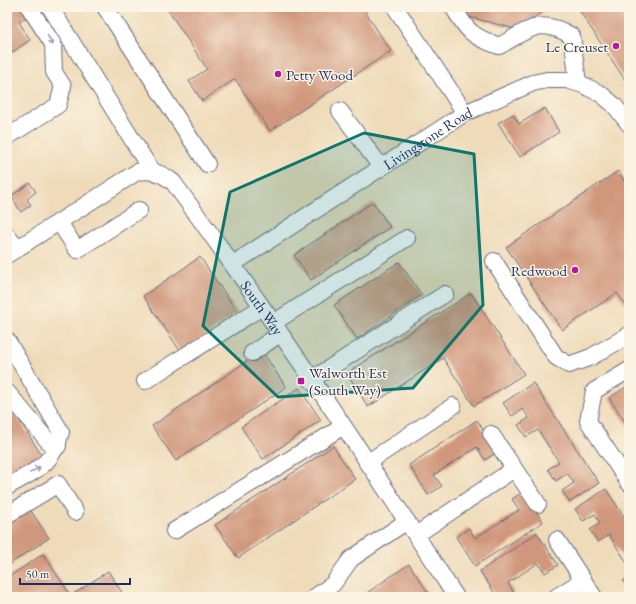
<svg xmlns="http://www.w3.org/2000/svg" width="636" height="604" font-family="'EB Garamond',serif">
  <rect width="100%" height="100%" fill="#fcf5e5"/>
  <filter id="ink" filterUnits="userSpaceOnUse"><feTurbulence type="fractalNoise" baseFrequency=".025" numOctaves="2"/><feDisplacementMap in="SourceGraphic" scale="8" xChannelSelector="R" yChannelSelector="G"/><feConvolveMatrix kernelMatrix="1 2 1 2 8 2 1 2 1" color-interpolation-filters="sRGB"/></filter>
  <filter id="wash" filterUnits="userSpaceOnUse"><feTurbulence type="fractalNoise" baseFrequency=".012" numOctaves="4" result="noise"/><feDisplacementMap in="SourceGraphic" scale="16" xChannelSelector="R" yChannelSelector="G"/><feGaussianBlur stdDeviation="0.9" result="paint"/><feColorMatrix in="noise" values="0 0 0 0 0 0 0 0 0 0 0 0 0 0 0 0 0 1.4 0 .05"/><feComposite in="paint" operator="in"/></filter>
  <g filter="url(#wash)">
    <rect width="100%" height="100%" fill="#efdbba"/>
    <g id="blocks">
      <!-- building -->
      <g fill="#d0977c">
        <path d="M7 7H23L29 16 19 22 30 40 7 56Z"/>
        <path d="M166 7H362L391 51 270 131 235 79 202 101 189 81 207 69Z"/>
        <path d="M463 7H551L516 29 469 17Z"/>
        <path d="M577 7H629V86Z"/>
        <path d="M545 108 559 132 520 157 498 123 513 114 519 124Z"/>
        <path d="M618 171 629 188V301L625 304 617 293 562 330 506 247Z"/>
        <path d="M30 183 36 192 27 199 31 205 21 212 11 196Z"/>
        <path d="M373 202 390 227 311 280 294 255Z"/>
        <path d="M200 257 238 313 181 352 143 296Z"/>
        <path d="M399 262 422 295 357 339 334 305Z"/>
        <path d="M471 293 524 374 474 406 443 358 368 407 347 373Z"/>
        <path d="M262 351 286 387 176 461 152 426Z"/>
        <path d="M533 383 599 483 570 502 562 491 574 483 567 473 556 481 548 469 559 462 538 430 526 437 518 425 529 418 523 409 512 416 503 403Z"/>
        <path d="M629 385V428L609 398Z"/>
        <path d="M299 388 321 420 263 459 241 427Z"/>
        <path d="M7 401 42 456 7 478Z"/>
        <path d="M477 420 497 452 485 460 477 447 434 475 442 486 428 495 409 465Z"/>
        <path d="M333 446 355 479 238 558 215 525Z"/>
        <path d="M606 489 629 524V566L609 535 598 542 590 530 600 523 595 514 583 521 575 509Z"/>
        <path d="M523 492 543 522 475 566 456 537 469 528 475 538 519 510 512 499Z"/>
        <path d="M29 508 49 538 7 566V523Z"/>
        <path d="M537 533 558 565 545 573 538 563 508 583 514 593 508 597H497L480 571Z"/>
        <path d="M43 554 71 596 108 571 125 597H7V578Z"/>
        <path d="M409 564 431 597H361Z"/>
        <path d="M629 576V591L623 581Z"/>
      </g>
    </g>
  </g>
  <g filter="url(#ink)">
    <use href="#blocks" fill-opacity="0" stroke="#656b7e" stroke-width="1"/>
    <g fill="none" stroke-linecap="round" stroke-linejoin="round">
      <!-- minor casing -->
      <g stroke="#656b7e" stroke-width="18">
        <g id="minor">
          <path d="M50 7 151 170"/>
          <path d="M105 7 207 164"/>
          <path d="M395 7 465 113"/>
          <path d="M453 7C468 32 471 36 499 46 529 30 539 16 572 36L578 83"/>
          <path d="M340 111 381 167"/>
          <path d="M7 137 58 105 63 86 54 72 53 44 29 7"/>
          <path d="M59 222 77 250 139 210"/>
          <path d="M7 235 17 249"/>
          <path id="s1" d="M7 255 137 172C152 170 160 172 173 182 272 317 365 456 456 597"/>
          <path d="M494 261 556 357 569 365 591 357 629 335"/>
          <path id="s2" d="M233 264 465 113 533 83 547 80H567L583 85 601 94 614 105 629 124"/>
          <path d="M273 323 407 238"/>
          <path d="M7 340 61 432C53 466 34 471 7 487"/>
          <path d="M252 353 280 334"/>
          <path d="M629 370 594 391 588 421 629 483"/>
          <path d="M311 380 445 294"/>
          <path d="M145 381 262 307"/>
          <path d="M7 392 48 441 58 446"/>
          <path d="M491 434 538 504"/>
          <path d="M367 463 453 406"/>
          <path d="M7 515 58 484 75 512"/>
          <path d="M174 531 342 427"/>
          <path d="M416 535 514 469"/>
          <path d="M557 540 594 597"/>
          <path d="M315 597 333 584 351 559 407 521"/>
          <path d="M556 597 583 580"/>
        </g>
      </g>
      <!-- minor -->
      <use href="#minor" stroke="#fff" stroke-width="16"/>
    </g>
    <!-- one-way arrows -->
    <defs><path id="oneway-shaft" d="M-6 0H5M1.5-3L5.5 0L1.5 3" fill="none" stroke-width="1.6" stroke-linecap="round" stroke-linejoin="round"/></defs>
    <g stroke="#8d97ae">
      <use href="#oneway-shaft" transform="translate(50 40) rotate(62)"/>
      <use href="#oneway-shaft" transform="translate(35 470) rotate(-31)"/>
    </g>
  </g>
  <!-- marked area -->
  <path fill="#0f766e" fill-opacity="0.2" stroke="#0f766e" stroke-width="3" stroke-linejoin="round" d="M364 133 474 154 483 305 413 388 278 397 203 326 230 192Z"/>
  <!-- markers -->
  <g fill="#b5179e" stroke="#fcf5e5" stroke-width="1.5">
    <circle cx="616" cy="46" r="4"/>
    <circle cx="278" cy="74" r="4"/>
    <circle cx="575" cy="270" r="4"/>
    <rect x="297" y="377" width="8" height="8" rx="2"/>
  </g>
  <g text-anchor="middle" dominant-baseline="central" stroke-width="3" stroke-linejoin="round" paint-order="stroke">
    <!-- poi labels -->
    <g font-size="15" fill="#1b2f5e" stroke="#fcf5e5" text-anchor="end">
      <text x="608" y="46">Le Creuset</text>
      <text x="286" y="74" text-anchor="start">Petty Wood</text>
      <text x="567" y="270">Redwood</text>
      <text x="309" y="372" text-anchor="start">Walworth Est<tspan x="309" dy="17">(South Way)</tspan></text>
    </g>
    <!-- street labels -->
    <g font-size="15" fill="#1b2f5e" stroke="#fcf5e5">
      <text stroke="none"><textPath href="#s2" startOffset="232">Livingstone Road</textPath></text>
      <text stroke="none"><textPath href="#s1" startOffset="347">South Way</textPath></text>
    </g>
  </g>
  <!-- margin -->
  <rect width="636" height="604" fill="none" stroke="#fcf5e5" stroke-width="24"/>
  <!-- scale -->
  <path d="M20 578v6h110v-6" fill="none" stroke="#1b2f5e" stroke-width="2"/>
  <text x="26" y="578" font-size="12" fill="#1b2f5e" stroke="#fcf5e5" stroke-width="3" paint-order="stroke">50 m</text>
</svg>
